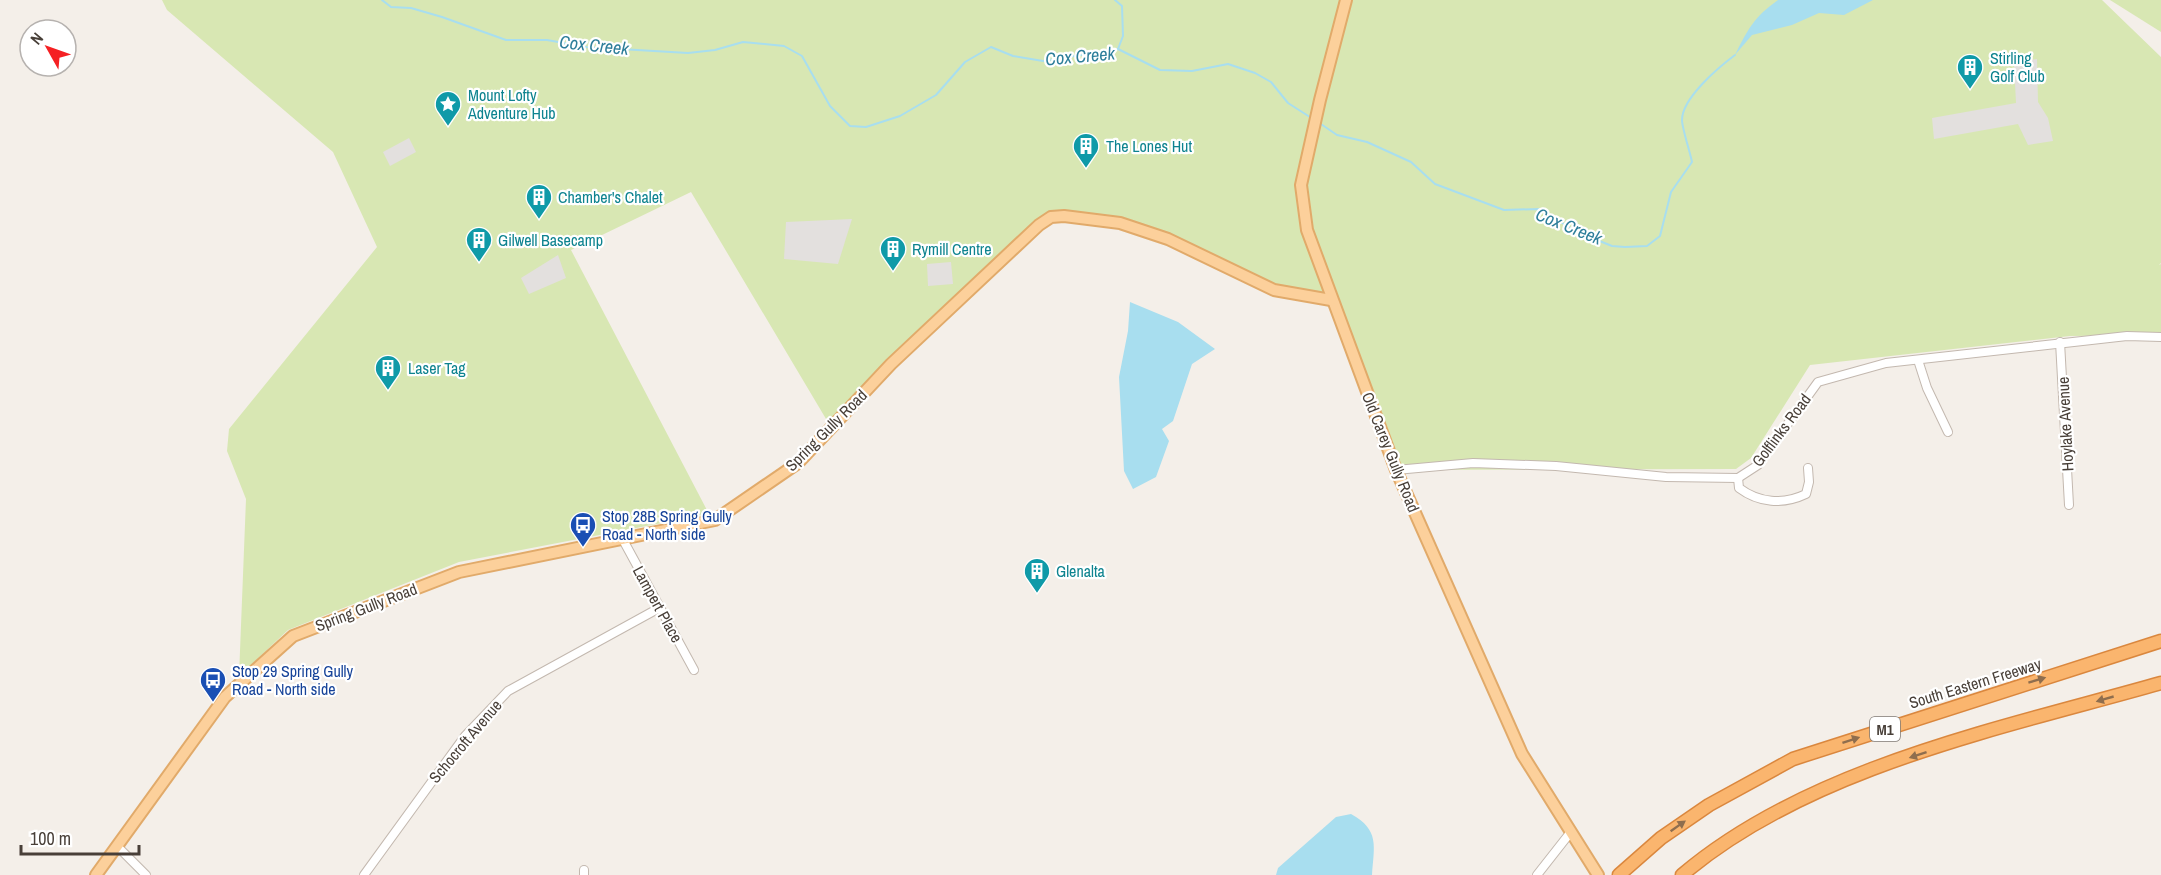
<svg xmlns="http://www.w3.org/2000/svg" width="2161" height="875" font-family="'Archivo Narrow',sans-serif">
  <rect width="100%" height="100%" fill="#f4efe9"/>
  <!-- green -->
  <g fill="#d8e7b3">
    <path d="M162 0H2102L2161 57V263L2159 265 2161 264V335L2070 336 1810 365 1751 458 1736 469 1396 470 1331 300 1274 290 1120 223 1064 216 1039 225 832 429 691 192 571 250 709 514 459 562 288 630 239 676 246 499 227 451 229 429 377 247 333 152 167 10Z"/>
    <path d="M2110 0H2161V32Z"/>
  </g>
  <!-- parking -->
  <g fill="#e3e0de">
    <path d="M2037 59 2038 102 2048 118 2053 141 2028 145 2018 124 1934 139 1932 118 2016 103 2014 63Z"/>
    <path d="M409 138 416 152 390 166 383 152Z"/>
    <path d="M852 219 838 264 784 259 786 222Z"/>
    <path d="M558 255 566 278 529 294 521 278Z"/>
    <path d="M951 262 953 284 928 286 927 264Z"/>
  </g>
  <!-- water -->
  <g fill="#a8deef">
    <path d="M1778 0H1873L1844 15 1819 13 1792 25 1752 35 1735 55C1748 29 1754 17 1778 0Z"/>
    <path d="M1130 302 1178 322 1215 349 1192 364 1173 421 1162 429 1169 441 1156 477 1133 489 1124 471 1119 377 1128 331Z"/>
    <path d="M1351 814C1380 830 1374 846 1372 875H1276L1278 868 1336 817Z"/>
  </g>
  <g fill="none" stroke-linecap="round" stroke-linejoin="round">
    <!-- stream -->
    <g stroke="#a8deef" stroke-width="2">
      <path d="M382 0 391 7 411 8 442 17 506 40H547L586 47 688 53 715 50 743 42 784 46 802 56 830 106 850 126 866 127 900 116 936 95 965 62 991 47 1013 56 1043 61 1118 49 1160 70 1192 71 1228 64 1255 73 1271 82 1288 103 1313 119"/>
      <path d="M1115 0 1122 6 1123 36 1118 49"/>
      <path d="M1318 122 1337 135 1367 142 1411 162 1435 184 1504 210 1539 209 1577 232 1612 246 1625 247 1647 246 1660 236 1671 192 1692 162C1690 152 1682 128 1682 120 1682 98 1719 67 1735 55"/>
    </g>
    <!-- minor casing -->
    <g stroke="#c3b8af" stroke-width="10">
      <g id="minor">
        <path d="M2060 342 2069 505"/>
        <path d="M1918 360 1927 388 1948 432"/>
        <path d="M1396 470 1473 463 1556 466 1666 477 1738 478 1758 465 1818 382 1886 363 2127 336 2161 337"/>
        <path d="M1738 478 1739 488C1759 503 1783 505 1806 494L1809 482 1808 468"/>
        <path d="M622 538 694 670"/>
        <path d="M117 846 146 875"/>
        <path d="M364 875 465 736 508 691 661 607"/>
        <path d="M584 875V870"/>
        <path d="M1537 875 1570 833"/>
      </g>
    </g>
    <!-- major casing -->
    <g stroke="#e1aa6a" stroke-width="14">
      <g id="major">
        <path d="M1346 0 1320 100 1301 185 1307 230 1396 470 1522 754 1598 875"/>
        <path d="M96 875 225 697 293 636 459 572 715 520 798 463 891 364 1039 225 1051 217 1064 216 1120 223 1168 239 1274 290 1331 300"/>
      </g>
    </g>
    <!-- highway casing -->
    <g stroke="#da873e" stroke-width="15">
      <g id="highway">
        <path d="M1619 875 1661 838 1709 805 1793 759 2161 641"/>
        <path d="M1682 875C1809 767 2003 728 2161 683"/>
      </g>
    </g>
    <!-- minor -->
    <use href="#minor" stroke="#fff" stroke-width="8"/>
    <!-- major -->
    <use href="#major" stroke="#fcd09b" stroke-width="10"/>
    <!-- highway -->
    <use href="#highway" stroke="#fab56e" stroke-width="12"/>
  </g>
  <!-- one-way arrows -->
  <defs><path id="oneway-solid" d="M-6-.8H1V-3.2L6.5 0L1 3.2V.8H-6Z" transform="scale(1.5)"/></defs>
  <g fill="#8f6e4e">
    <use href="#oneway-solid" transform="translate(2037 680) rotate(-17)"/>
    <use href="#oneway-solid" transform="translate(2105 699) rotate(164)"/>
    <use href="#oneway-solid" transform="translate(1851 740) rotate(-18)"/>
    <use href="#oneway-solid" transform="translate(1918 755) rotate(162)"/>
    <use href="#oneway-solid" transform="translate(1678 826) rotate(-35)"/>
  </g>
  <!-- icons -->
  <defs>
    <g id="building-pin" transform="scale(1.35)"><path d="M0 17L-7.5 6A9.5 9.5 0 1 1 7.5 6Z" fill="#0f9aa8" stroke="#fff"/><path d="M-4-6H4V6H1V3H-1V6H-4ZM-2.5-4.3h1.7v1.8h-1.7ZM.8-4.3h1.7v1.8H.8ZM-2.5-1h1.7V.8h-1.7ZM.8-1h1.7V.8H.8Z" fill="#fff"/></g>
    <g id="sight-pin" transform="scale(1.35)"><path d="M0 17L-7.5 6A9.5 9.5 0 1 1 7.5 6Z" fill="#0f9aa8" stroke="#fff"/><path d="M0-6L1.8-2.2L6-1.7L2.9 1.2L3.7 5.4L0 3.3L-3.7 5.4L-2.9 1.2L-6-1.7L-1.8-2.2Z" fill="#fff"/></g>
    <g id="bus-pin" transform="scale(1.35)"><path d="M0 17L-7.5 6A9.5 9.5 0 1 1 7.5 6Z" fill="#1a4fb4" stroke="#fff"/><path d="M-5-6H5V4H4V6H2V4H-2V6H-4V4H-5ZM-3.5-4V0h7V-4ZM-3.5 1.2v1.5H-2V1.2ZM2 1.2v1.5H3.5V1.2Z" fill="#fff"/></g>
  </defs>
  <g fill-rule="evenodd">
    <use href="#building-pin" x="1970" y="67"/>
    <use href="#sight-pin" x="448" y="104"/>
    <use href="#building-pin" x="1086" y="146"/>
    <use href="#building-pin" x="539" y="197"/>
    <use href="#building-pin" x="479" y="240"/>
    <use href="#building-pin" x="893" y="249"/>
    <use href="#building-pin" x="388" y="368"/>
    <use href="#bus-pin" x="583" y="525"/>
    <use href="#building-pin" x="1037" y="571"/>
    <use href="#bus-pin" x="213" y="680"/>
  </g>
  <g text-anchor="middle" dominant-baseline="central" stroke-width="4.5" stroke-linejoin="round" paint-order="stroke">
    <!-- shield labels -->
    <rect fill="#fff" stroke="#7f7974" stroke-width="1.5" x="1870" y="717" width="30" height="24" rx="4.5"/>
    <g font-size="15" font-weight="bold" fill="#483f38">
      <text x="1885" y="729">M1</text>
    </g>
    <!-- culture labels -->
    <g font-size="16" fill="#0d838f" stroke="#fff" text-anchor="start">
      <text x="1990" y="58">Stirling<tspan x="1990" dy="18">Golf Club</tspan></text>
      <text x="468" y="95">Mount Lofty<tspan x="468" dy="18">Adventure Hub</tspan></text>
      <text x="1106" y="146">The Lones Hut</text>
      <text x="558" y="197">Chamber's Chalet</text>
      <text x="498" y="240">Gilwell Basecamp</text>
      <text x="912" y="249">Rymill Centre</text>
      <text x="408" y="368">Laser Tag</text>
      <text x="1056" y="571">Glenalta</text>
    </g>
    <!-- street labels -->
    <g font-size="16" fill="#483f38" stroke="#fff">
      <text transform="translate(2065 424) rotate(-93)">Hoylake Avenue</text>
      <text transform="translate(826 430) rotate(-45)">Spring Gully Road</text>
      <text transform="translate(1781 430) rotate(-53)">Golflinks Road</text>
      <text transform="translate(1391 452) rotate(68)">Old Carey Gully Road</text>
      <text transform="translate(658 604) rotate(61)">Lampert Place</text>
      <text transform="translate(366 607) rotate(-21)">Spring Gully Road</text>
      <text transform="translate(1975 683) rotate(-17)">South Eastern Freeway</text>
      <text transform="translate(465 741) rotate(-50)">Schocroft Avenue</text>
    </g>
    <!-- transit labels -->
    <g font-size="16" fill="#164399" stroke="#fff" text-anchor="start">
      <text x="602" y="516">Stop 28B Spring Gully<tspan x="602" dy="18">Road - North side</tspan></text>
      <text x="232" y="671">Stop 29 Spring Gully<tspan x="232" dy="18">Road - North side</tspan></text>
    </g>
    <!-- water labels -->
    <g font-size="18" font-style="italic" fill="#2e7e9a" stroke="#fff">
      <text transform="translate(594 45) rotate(6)">Cox Creek</text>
      <text transform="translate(1080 56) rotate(-5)">Cox Creek</text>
      <text transform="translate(1569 226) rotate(22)">Cox Creek</text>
    </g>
  </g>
  <!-- north arrow -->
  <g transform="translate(48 48) rotate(310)"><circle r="28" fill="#ffffff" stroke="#b6b2af" stroke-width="1.5"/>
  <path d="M0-4.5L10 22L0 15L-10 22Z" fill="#f52023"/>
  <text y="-9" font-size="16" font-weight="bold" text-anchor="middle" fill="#483f38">N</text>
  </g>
  <!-- scale -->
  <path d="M21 845v9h118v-9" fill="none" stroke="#483f38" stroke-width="3"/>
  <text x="30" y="845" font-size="18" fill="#483f38" stroke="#ffffff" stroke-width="4.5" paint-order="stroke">100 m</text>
</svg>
